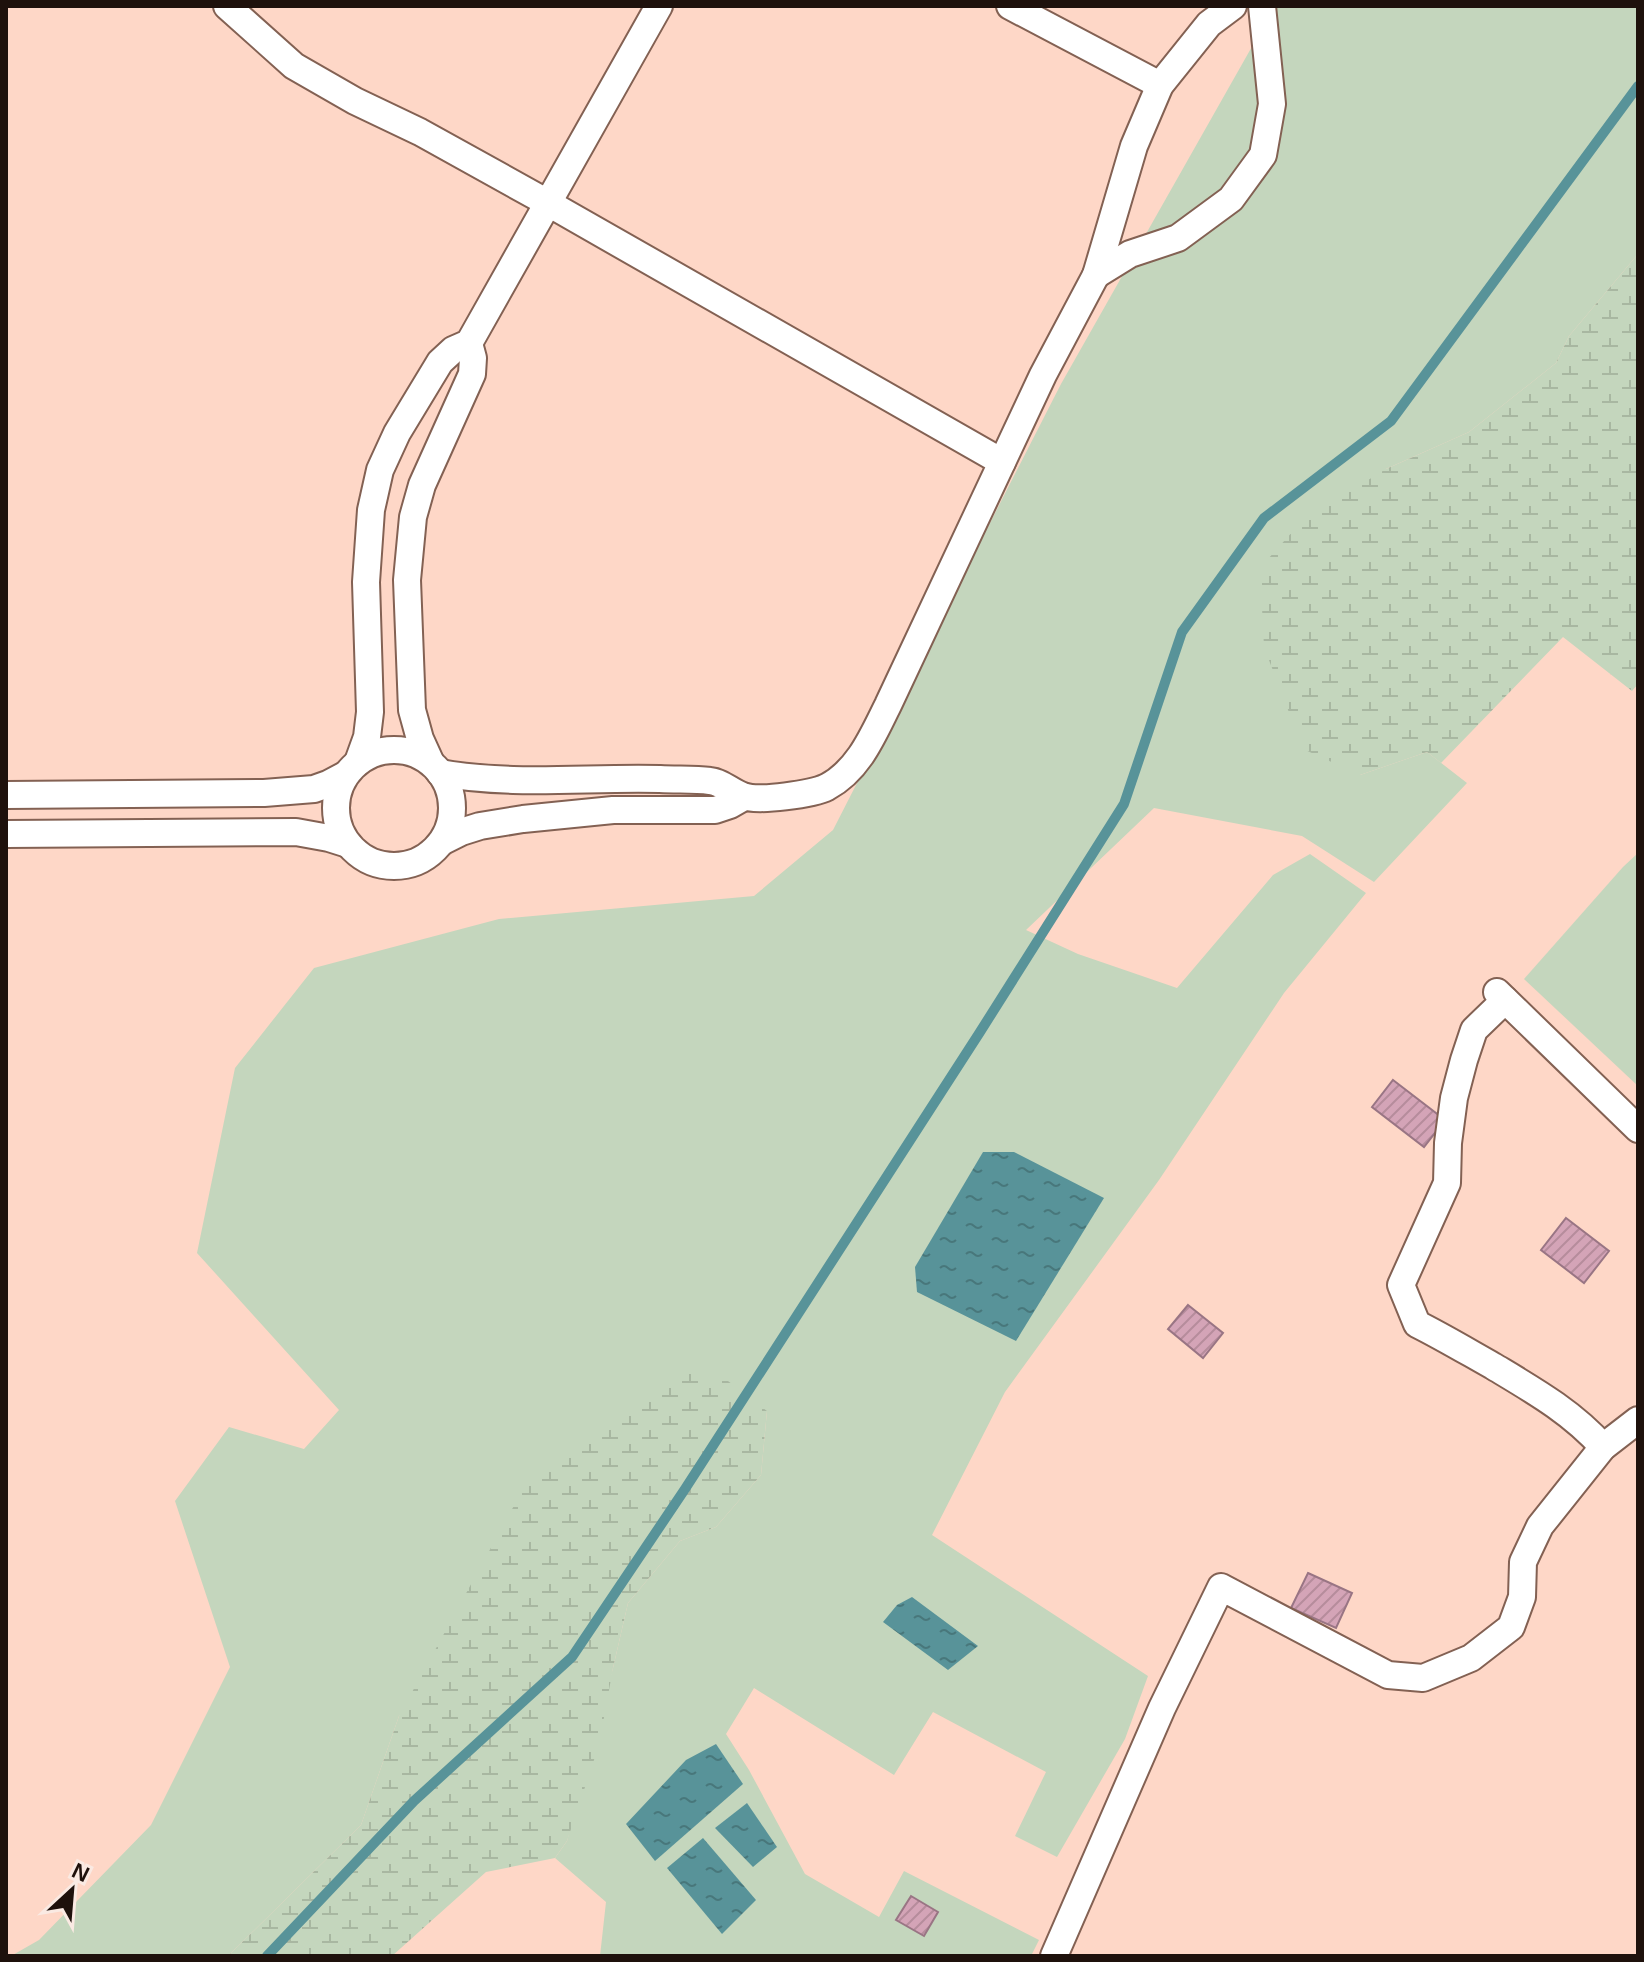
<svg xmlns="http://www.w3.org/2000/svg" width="1644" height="1962" font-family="Helvetica,sans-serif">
  <defs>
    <pattern id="wetland-marsh" width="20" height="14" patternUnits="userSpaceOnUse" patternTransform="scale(2)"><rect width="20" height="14" fill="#c4d6bd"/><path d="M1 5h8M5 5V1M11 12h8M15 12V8" fill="none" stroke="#a8b7a1"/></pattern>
    <pattern id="water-ripples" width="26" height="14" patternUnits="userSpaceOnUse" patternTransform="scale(2)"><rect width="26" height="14" fill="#589399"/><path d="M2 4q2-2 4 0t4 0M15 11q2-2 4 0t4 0" fill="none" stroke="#48777b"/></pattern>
    <pattern id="building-hatch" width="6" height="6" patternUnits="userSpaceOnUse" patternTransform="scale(2)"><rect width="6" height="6" fill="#d4a4b7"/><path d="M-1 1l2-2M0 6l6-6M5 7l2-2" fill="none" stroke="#b68c9c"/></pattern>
  </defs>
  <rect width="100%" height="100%" fill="#fed7c7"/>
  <!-- grass -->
  <g fill="#c4d6bd">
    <path d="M1275 6H1638V254L1569 336 1556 363 1469 432 1386 469 1360 775 1427 752 1467 783 1374 882 1302 836 1154 808 1026 930 1078 954 1177 988 1273 875 1310 854 1366 893 1284 993 1159 1180 1005 1392 932 1535 1148 1676 1125 1739 1057 1857 1015 1836 1046 1772 933 1712 894 1775 754 1688 726 1734 749 1770 805 1874 879 1917 904 1871 1039 1940 1031 1956H600L606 1902 555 1858 567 1841 613 1668 628 1603 680 1541 716 1527 761 1475 767 1411 399 1716 361 1825 228 1956H11L39 1940 151 1825 230 1667 175 1501 229 1427 304 1449 339 1410 197 1253 235 1068 314 968 499 919 754 896 833 830 1061 384Z"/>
    <path d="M1638 853V1086L1524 979 1623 867Z"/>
  </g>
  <!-- wetland -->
  <g fill="url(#wetland-marsh)">
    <path d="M1638 254V684L1632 691 1563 637 1441 763 1427 752 1360 775 1303 749 1264 647 1260 568 1303 520 1386 469 1469 432 1556 363 1569 336Z"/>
    <path d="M692 1367 728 1381 767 1411 761 1475 716 1527 680 1541 628 1603 613 1668 599 1745 567 1841 555 1858 486 1872 392 1956H228L361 1825 399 1716 528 1480Z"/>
  </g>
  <!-- water -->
  <g fill="url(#water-ripples)">
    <path d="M983 1152H1014L1104 1198 1016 1341 917 1292 915 1267Z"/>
    <path d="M912 1597 978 1646 948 1670 883 1622 897 1605Z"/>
    <path d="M716 1744 743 1784 655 1861 626 1824 686 1760Z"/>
    <path d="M747 1803 777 1847 753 1867 715 1828Z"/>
    <path d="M703 1838 756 1900 722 1934 667 1868Z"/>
  </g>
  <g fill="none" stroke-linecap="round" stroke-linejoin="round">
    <!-- stream -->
    <path stroke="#589399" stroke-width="10" d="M267 1956 414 1801 572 1657 685 1489 980 1032 1124 804 1182 632 1264 518 1391 421 1638 86"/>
  </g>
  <!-- building -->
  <g fill="url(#building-hatch)" stroke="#997584" stroke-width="2">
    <path d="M1393 1080 1445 1120 1424 1147 1372 1107Z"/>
    <path d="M1566 1218 1609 1251 1584 1283 1541 1250Z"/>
    <path d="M1188 1305 1223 1333 1203 1358 1168 1329Z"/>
    <path d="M1308 1573 1352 1593 1336 1628 1291 1608Z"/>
    <path d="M911 1896 938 1912 924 1936 896 1920Z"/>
  </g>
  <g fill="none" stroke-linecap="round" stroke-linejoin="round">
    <!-- minor casing -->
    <g stroke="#836153" stroke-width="30">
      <g id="minor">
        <path d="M227 6 294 66 355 101 420 132 548 203 1002 462"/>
        <path d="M1010 6 1160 85"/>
        <path d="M1096 275 1130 254 1178 238 1231 199 1263 155 1272 104 1262 6"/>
        <circle cx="394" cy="808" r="58"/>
        <path d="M430 761 420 739 412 710 407 580 413 517 422 485 472 374 473 358 469 343"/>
        <path d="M358 762 367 737 370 712 366 582 371 510 380 470 397 433 440 362 453 350 469 343 659 6"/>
        <path d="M440 773C512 786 587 777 660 779 677 780 694 779 710 781 722 782 731 792 743 796 758 802 813 794 827 787 859 770 873 735 888 705L1043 375 1096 275 1134 146 1160 85 1209 24 1233 6"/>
        <path d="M6 795 264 793 314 789 328 784 345 775"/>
        <path d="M6 834 296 832 329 838 348 844"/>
        <path d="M443 841 461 832 480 826 523 819 613 810H715L730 805 744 797"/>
        <path d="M1497 992 1638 1129"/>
        <path d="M1505 1000 1474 1030 1464 1060 1454 1098 1448 1143 1447 1183 1401 1285 1417 1324C1443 1337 1468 1352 1493 1366 1533 1390 1572 1412 1603 1447"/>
        <path d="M1054 1956 1162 1708 1221 1587 1388 1675 1423 1678 1471 1658 1511 1627 1522 1597 1523 1562 1540 1526 1603 1447 1638 1420"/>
      </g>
    </g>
    <!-- minor -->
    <use href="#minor" stroke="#fff" stroke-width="26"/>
  </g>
  <!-- border -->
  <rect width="1644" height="1962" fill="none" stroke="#1e110c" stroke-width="16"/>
  <!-- north arrow -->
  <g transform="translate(72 1890) rotate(26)" stroke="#faeae3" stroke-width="6" paint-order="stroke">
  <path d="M0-6L14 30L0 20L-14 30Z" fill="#1e110c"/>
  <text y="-12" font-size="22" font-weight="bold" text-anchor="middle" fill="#1e110c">N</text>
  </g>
</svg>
